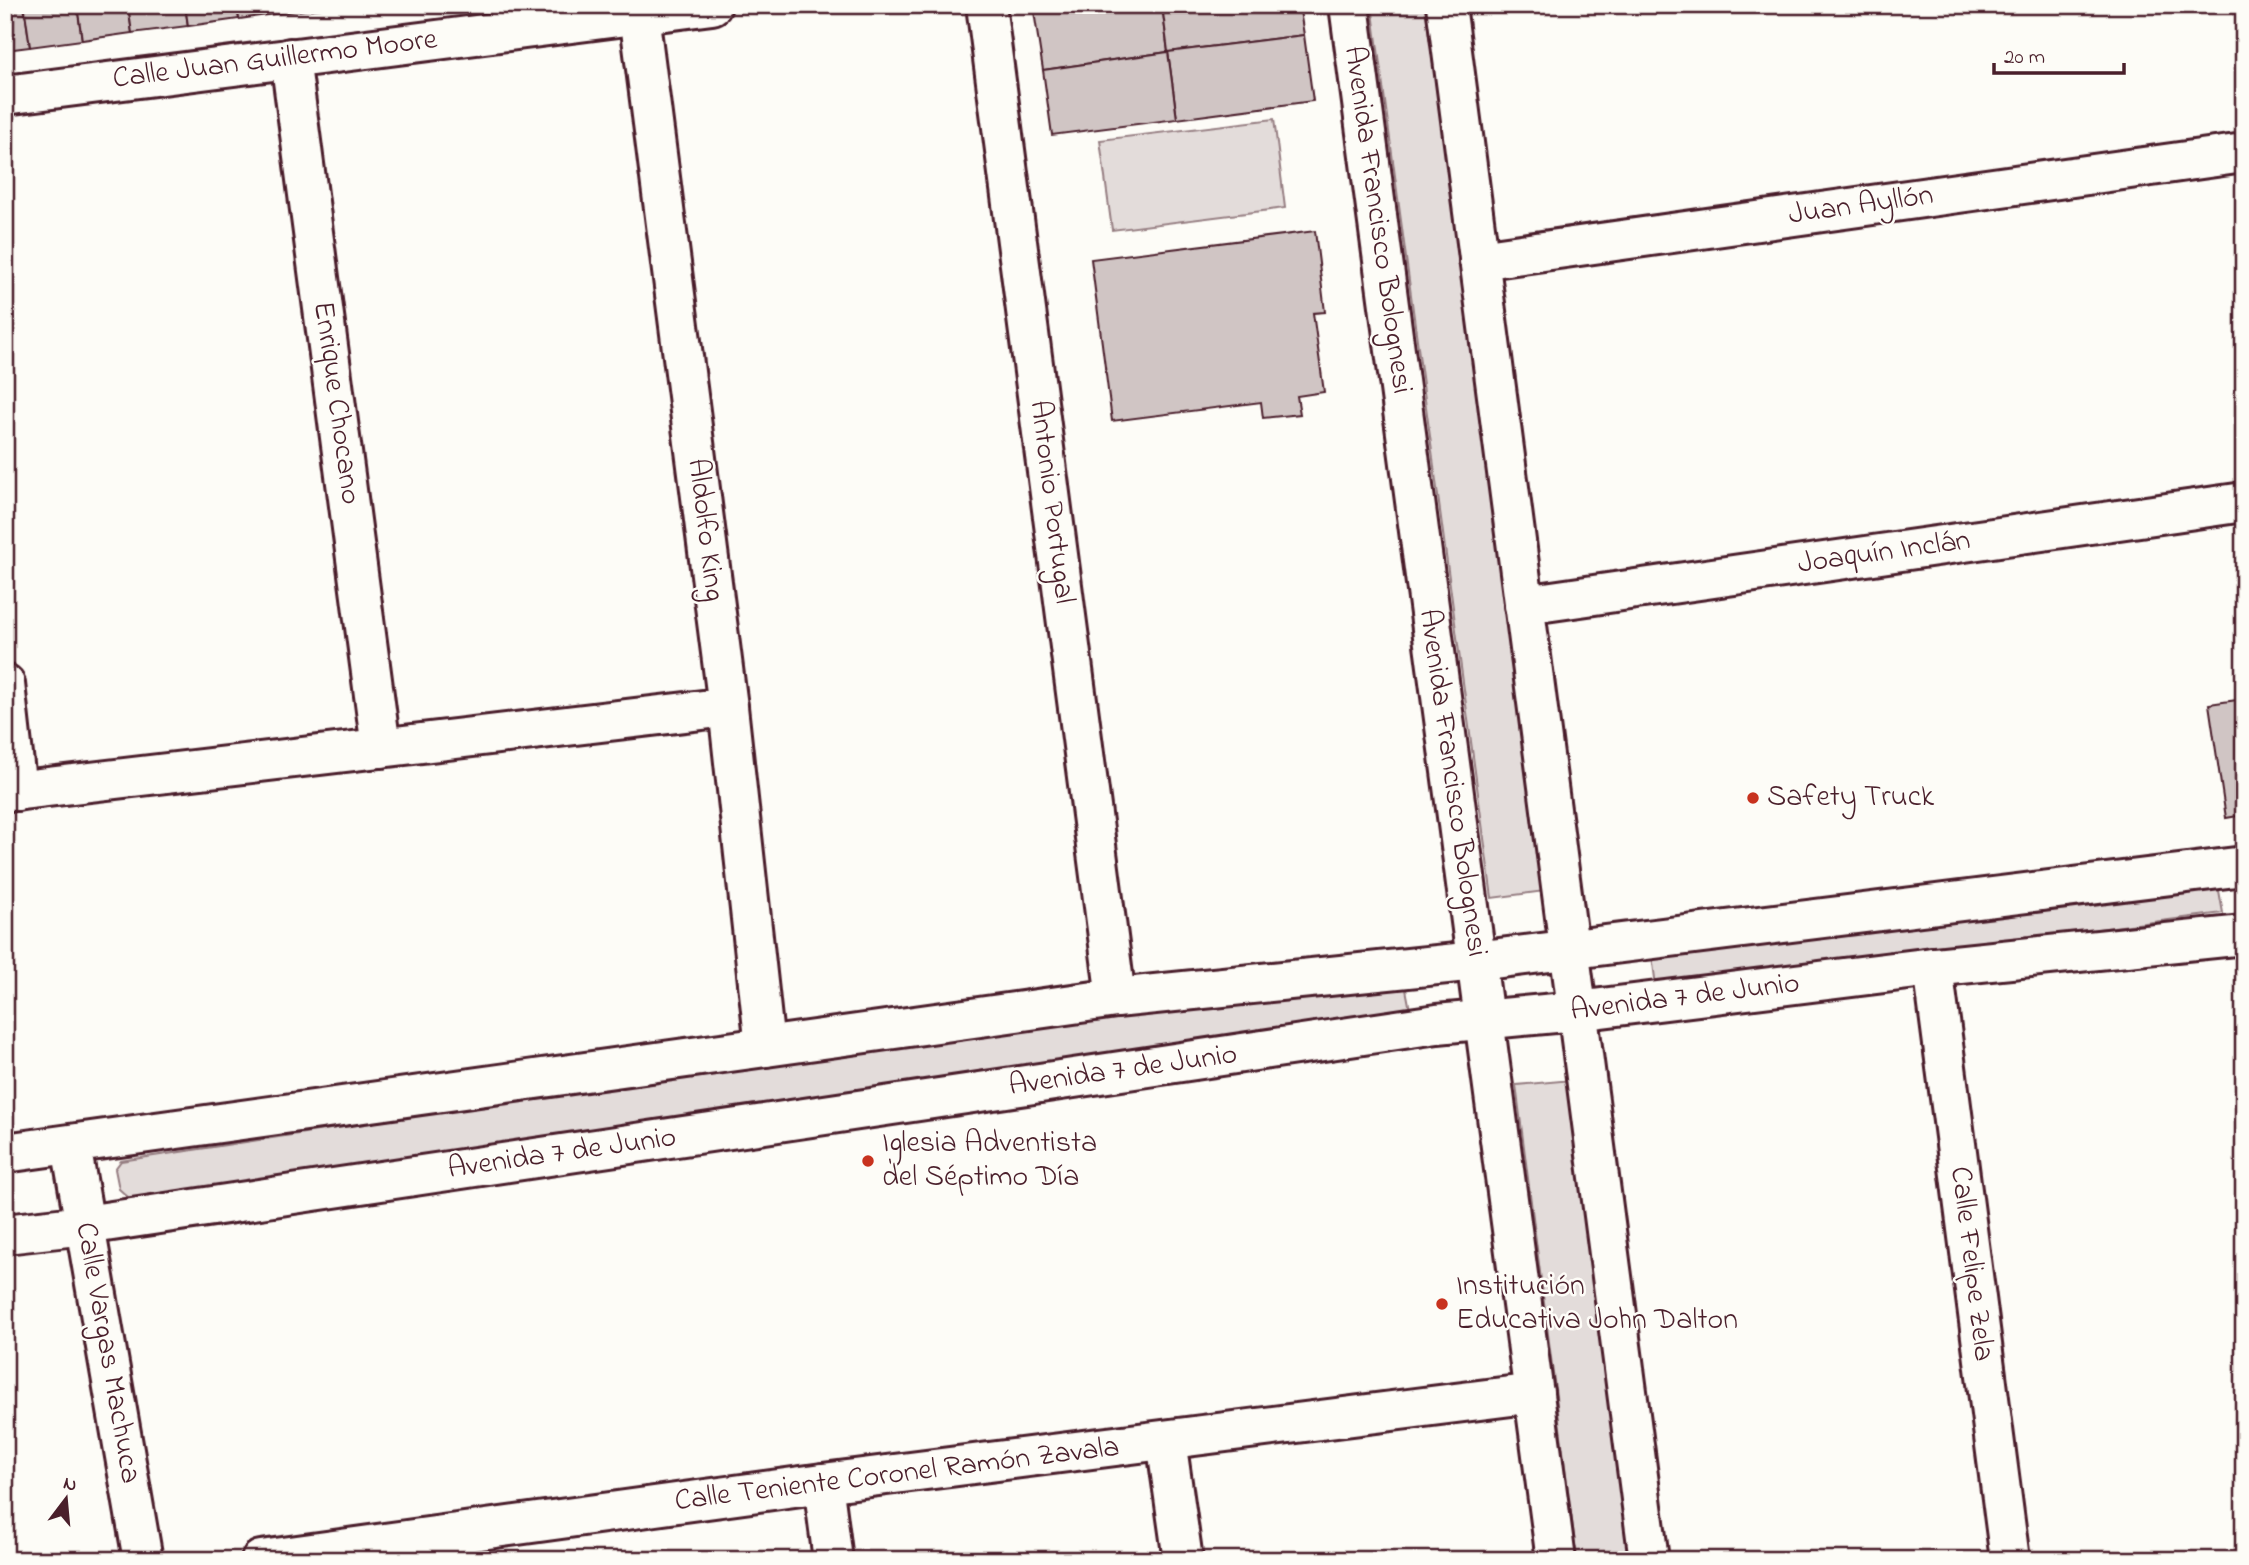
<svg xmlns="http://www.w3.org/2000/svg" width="2249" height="1565" font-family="'Indie Flower',sans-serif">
  <rect width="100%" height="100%" fill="#fdfcf7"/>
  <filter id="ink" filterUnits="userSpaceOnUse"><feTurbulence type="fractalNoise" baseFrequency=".0143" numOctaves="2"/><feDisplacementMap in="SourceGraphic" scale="14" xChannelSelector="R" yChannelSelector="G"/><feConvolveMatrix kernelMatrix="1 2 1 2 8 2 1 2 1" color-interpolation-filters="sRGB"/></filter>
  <g filter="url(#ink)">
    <!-- green -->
    <g fill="#e3dcda" stroke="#967e82" stroke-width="2">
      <path d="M1372 5H1425L1545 891 1492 898Z"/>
      <path d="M1274 119 1285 208 1112 230 1100 140Z"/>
      <path d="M2218 885 2223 913 1656 986 1652 956Z"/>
      <path d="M1405 984 1411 1015 1108 1054 129 1198 119 1189 115 1169 121 1161 572 1092 1103 1019Z"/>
      <path d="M1572 1080 1634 1560H1577L1516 1085Z"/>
    </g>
    <!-- building -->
    <g fill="#d0c5c4" stroke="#4a1f2b" stroke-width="2">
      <path d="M5 5H24L30 47 5 50Z"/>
      <path d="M24 5H77L82 40 30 47Z"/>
      <path d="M77 5H128L132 33 82 40Z"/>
      <path d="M128 5H185L188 26 132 33Z"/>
      <path d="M185 5H237L239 19 188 26Z"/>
      <path d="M237 5H295L296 11 239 19Z"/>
      <path d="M295 5H340V6L296 11Z"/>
      <path d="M1033 5H1162L1168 52 1043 70Z"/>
      <path d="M1162 5H1299L1304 35 1168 52Z"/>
      <path d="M1304 35 1313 101 1177 119 1168 52Z"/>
      <path d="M1168 52 1177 119 1052 135 1043 70Z"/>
      <path d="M1315 231 1325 312 1313 313 1324 392 1297 396 1300 414 1263 418 1261 402 1112 421 1091 259Z"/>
      <path d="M2244 699V815L2226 818 2209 704Z"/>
    </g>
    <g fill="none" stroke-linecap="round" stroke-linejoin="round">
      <!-- minor casing -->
      <g stroke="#4a1f2b" stroke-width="44">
        <g id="minor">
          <path d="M986 5 1116 998"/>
          <path d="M639 14 728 707 765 1047"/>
          <path d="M290 58 381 748"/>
          <path d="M5 95 712 5"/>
          <path d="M1479 260 2244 153"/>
          <path d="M1524 605 2244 502"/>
          <path d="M5 684 17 791"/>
          <path d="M5 792 728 707"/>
          <path d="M1933 967 2010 1560"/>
          <path d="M71 1145 143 1560"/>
          <path d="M1166 1440 1183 1560"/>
          <path d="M823 1483 833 1560"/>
          <path d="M261 1560 823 1483 1534 1393"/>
        </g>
      </g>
      <!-- tertiary casing -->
      <g stroke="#4a1f2b" stroke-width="44">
        <g id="tertiary">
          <path d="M5 1153 1116 998 1476 961 2244 866"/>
          <path d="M5 1234 85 1225 1437 1024 1577 1011 1933 967 2244 935"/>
        </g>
      </g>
      <!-- secondary casing -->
      <g stroke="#4a1f2b" stroke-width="44">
        <g id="secondary">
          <path d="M1349 5 1556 1560"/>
          <path d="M1446 5 1649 1560"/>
        </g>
      </g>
      <!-- minor -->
      <use href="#minor" stroke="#fdfcf7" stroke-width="38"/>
      <!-- tertiary -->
      <use href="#tertiary" stroke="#fdfcf7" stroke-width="38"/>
      <!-- secondary -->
      <use href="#secondary" stroke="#fdfcf7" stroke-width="38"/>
    </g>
  </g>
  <!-- markers -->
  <g fill="#c8321e" stroke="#fdfcf7" stroke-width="2.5">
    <circle cx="1753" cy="798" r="7"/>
    <circle cx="868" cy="1161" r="7"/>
    <circle cx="1442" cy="1304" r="7"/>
  </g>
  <g text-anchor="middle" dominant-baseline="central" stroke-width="5" stroke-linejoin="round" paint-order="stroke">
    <!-- street labels -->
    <g font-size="30" fill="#4a1f2b" stroke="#fdfcf7">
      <text transform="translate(275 60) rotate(-7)">Calle Juan Guillermo Moore</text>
      <text transform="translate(1861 206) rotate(-8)">Juan Ayllón</text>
      <text transform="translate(1377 220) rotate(82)">Avenida Francisco Bolognesi</text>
      <text transform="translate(336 403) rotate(82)">Enrique Chocano</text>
      <text transform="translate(1051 502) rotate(83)">Antonio Portugal</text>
      <text transform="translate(705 530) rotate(83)">Aldolfo King</text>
      <text transform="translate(1884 553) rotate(-8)">Joaquín Inclán</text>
      <text transform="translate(1452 783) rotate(82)">Avenida Francisco Bolognesi</text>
      <text transform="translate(1685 998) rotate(-7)">Avenida 7 de Junio</text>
      <text transform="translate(1123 1071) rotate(-8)">Avenida 7 de Junio</text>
      <text transform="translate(562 1154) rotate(-8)">Avenida 7 de Junio</text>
      <text transform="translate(1971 1264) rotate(83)">Calle Felipe Zela</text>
      <text transform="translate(107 1353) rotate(80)">Calle Vargas Machuca</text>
      <text transform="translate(897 1475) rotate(-7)">Calle Teniente Coronel Ramón Zavala</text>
    </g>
    <!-- poi labels -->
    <g font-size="30" fill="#4a1f2b" stroke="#fdfcf7" text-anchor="start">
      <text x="1767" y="798">Safety Truck</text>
      <text x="882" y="1144">Iglesia Adventista<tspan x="882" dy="34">del Séptimo Día</tspan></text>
      <text x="1456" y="1287">Institución<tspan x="1456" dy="34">Educativa John Dalton</tspan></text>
    </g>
  </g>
  <!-- margin -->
  <rect width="2249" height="1565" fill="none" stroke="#fdfcf7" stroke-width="28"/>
  <rect x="14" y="14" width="2221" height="1537" fill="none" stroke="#4a1f2b" stroke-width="2.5" filter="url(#ink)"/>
  <!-- north arrow -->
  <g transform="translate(66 1499) rotate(16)" stroke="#fdfcf7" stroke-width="5" paint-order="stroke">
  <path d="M0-5L12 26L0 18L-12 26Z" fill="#4a1f2b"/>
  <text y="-10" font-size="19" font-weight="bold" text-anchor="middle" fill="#4a1f2b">N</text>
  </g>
  <!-- scale -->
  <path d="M1994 63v10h130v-10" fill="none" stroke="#4a1f2b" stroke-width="3.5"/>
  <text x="2004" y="63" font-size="21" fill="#4a1f2b" stroke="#fdfcf7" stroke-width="5" paint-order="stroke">20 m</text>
</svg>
